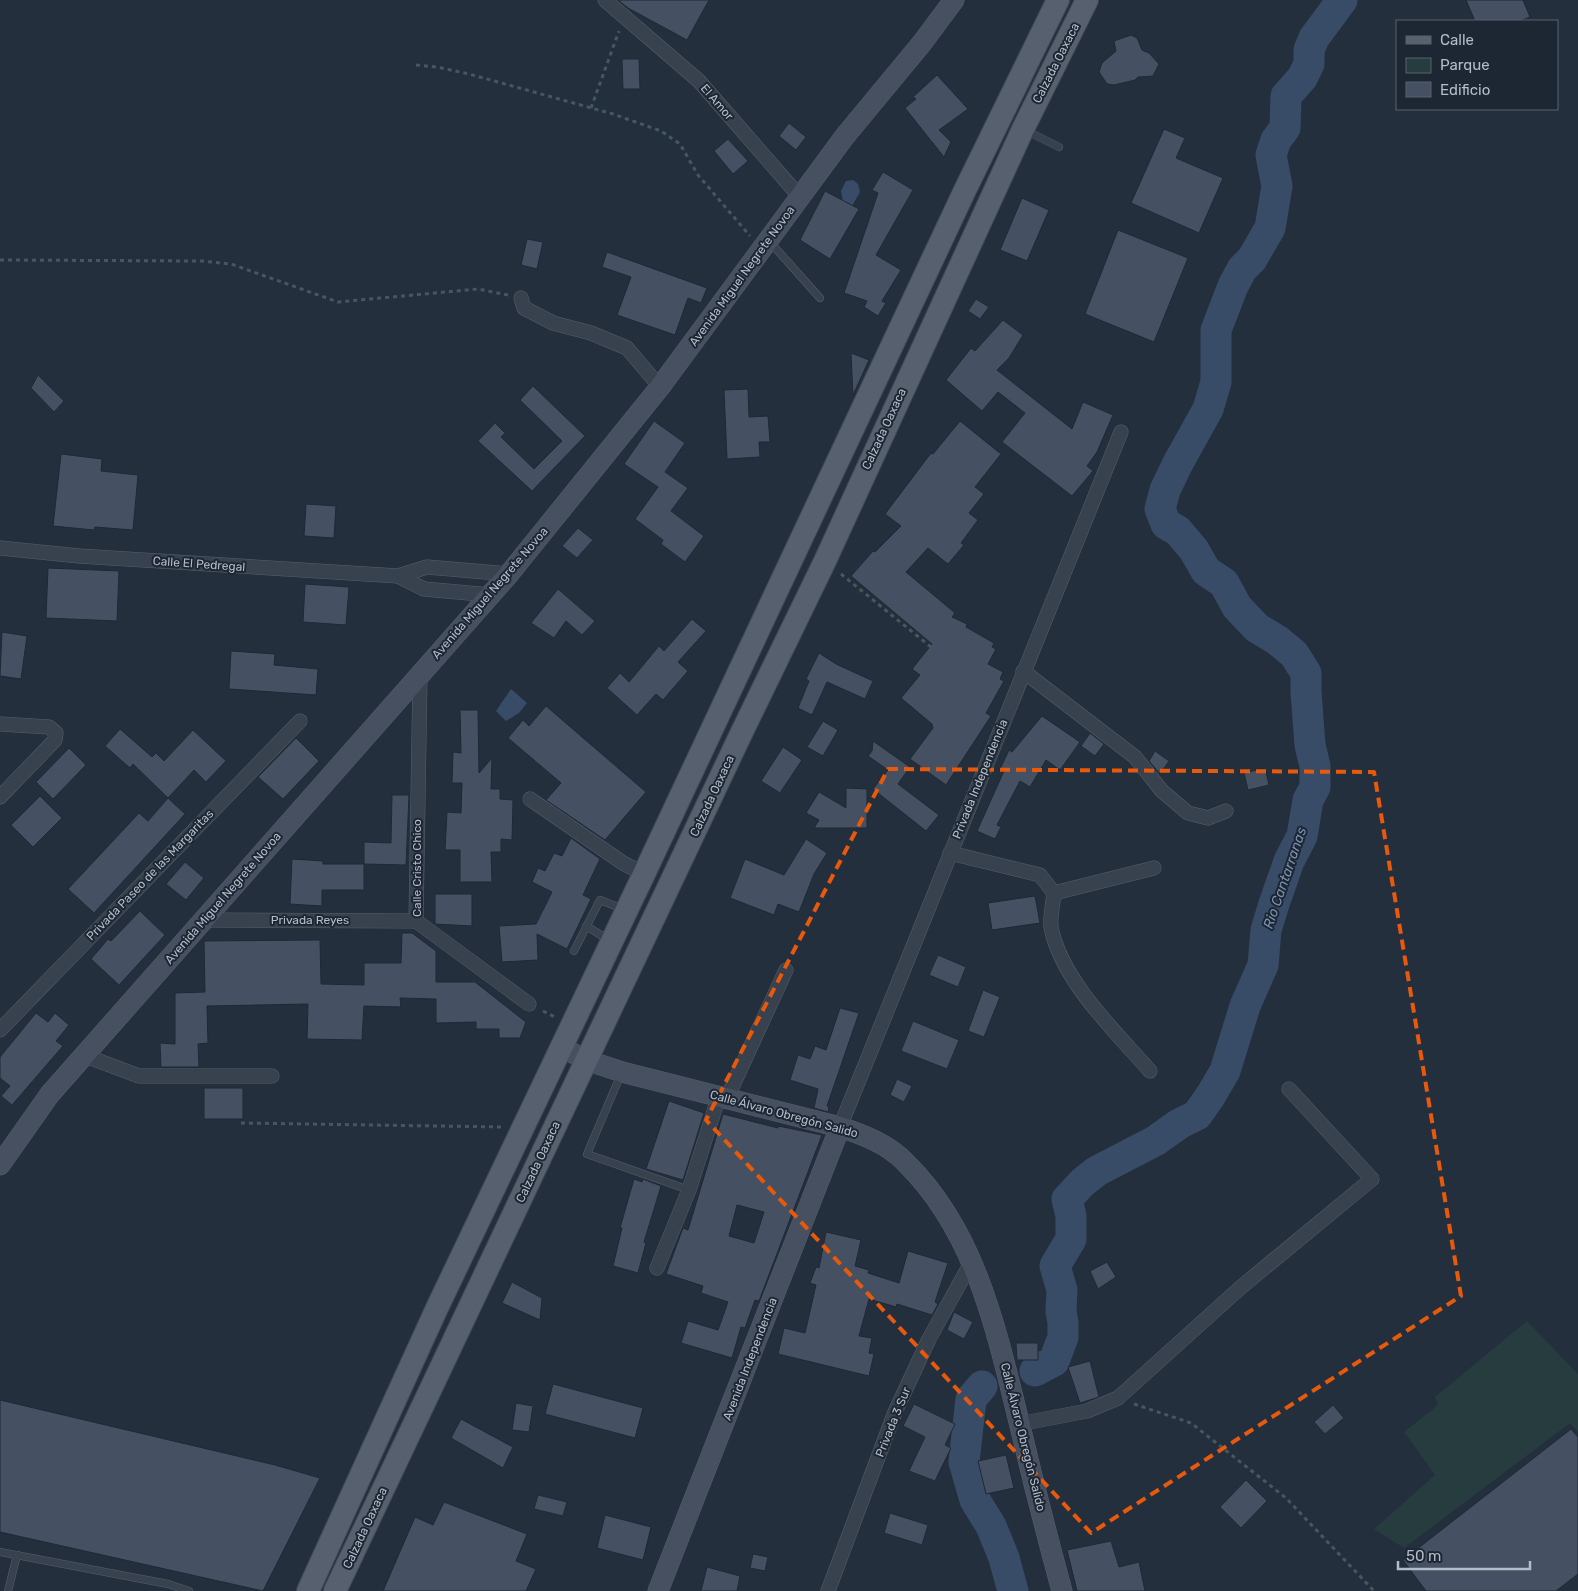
<svg xmlns="http://www.w3.org/2000/svg" width="1578" height="1591" font-family="Rubik,sans-serif">
  <rect width="100%" height="100%" fill="#242f3e"/>
  <!-- green -->
  <path fill="#263c3f" d="M1527 1321 1578 1374V1432L1570 1423 1404 1548 1374 1529 1435 1475 1404 1432 1438 1405 1435 1397Z"/>
  <!-- water -->
  <g fill="#394c67">
    <path d="M853 180 858 184 860 192 852 206 843 201 841 191 846 181Z"/>
    <path d="M511 689 527 703 519 713 506 721 496 711Z"/>
  </g>
  <g fill="none" stroke-linecap="round" stroke-linejoin="round">
    <!-- river -->
    <g stroke="#394c67" stroke-width="31">
      <path d="M1035 1371 1054 1361 1063 1337V1323L1061 1311 1062 1290 1055 1266 1071 1239V1216L1067 1199 1083 1182 1097 1171 1155 1141 1179 1124 1197 1115 1211 1095 1225 1071 1245 1006 1263 965 1266 930 1274 904 1289 861 1302 836 1308 800 1315 787V766L1310 745 1306 692V673L1294 654 1277 640 1257 628 1237 607 1224 583 1206 571 1194 550 1178 531 1166 524 1160 509 1165 490 1178 463 1208 409 1216 382V330L1233 286 1242 269 1252 259 1270 228 1277 186 1271 155 1276 140 1285 128 1286 96 1302 78 1309 64V50L1314 38 1342 0"/>
      <path d="M982 1386 971 1399 964 1462 975 1500 991 1526 1004 1558 1013 1591"/>
    </g>
  </g>
  <!-- building -->
  <g fill="#455162" stroke="#1f2835" fill-rule="evenodd">
    <path d="M618 0H709L687 40 628 8Z"/>
    <path d="M1466 0H1523L1530 17 1520 21H1475Z"/>
    <path d="M1131 35 1137 38 1142 50 1149 53 1159 64 1153 76 1138 77 1135 80 1114 85 1107 84 1099 72 1102 63 1116 51 1114 41Z"/>
    <path d="M622 59H639L640 89H623Z"/>
    <path d="M937 75 968 109 939 130 951 142 944 157 905 108 916 99 913 97Z"/>
    <path d="M789 123 806 137 796 150 779 136Z"/>
    <path d="M1164 129 1185 138 1176 158 1223 178 1199 233 1131 203Z"/>
    <path d="M728 139 748 161 733 174 714 151Z"/>
    <path d="M883 172 913 190 876 255 901 270 882 301 886 303 878 316 864 307 867 301 844 293 878 193 872 190Z"/>
    <path d="M825 191 859 209 830 259 800 240Z"/>
    <path d="M1022 198 1049 210 1027 261 1000 250Z"/>
    <path d="M1118 230 1188 258 1154 342 1085 314Z"/>
    <path d="M527 239 543 242 537 269 521 265Z"/>
    <path d="M607 252 707 288 701 303 688 298 675 335 617 315 631 277 602 267Z"/>
    <path d="M976 299 989 307 980 319 968 311Z"/>
    <path d="M1003 320 1023 335 1009 358 997 370 1072 429 1083 402 1113 415 1097 452 1087 466 1093 471 1072 496 1002 442 1025 413 998 392 982 411 946 380 971 348 975 351Z"/>
    <path d="M851 353 869 360 853 395Z"/>
    <path d="M38 375 64 401 54 412 31 388Z"/>
    <path d="M533 386 585 436 532 491 478 441 495 423 505 433 501 437 534 469 562 441 520 400Z"/>
    <path d="M748 389 749 417 768 416 770 442H759L760 457 727 459 724 390Z"/>
    <path d="M654 421 685 443 665 472 688 488 671 511 704 536 685 562 661 544 663 540 635 519 658 487 624 464Z"/>
    <path d="M960 421 1001 454 975 487 984 494 969 513 978 520 961 543 964 545 948 564 928 548 906 572 955 613 952 617 967 624 966 627 994 643 992 647 996 649 988 664 1003 672 1000 679 1004 681 986 713 991 716 946 785 910 759 933 728 932 724 901 698 920 675 912 669 932 644 851 576 873 551 875 552 901 526 885 514 931 453 933 454Z"/>
    <path d="M61 454 102 459 101 471 138 475 133 530 95 527 94 530 53 526Z"/>
    <path d="M306 504 336 506 334 538 304 536Z"/>
    <path d="M578 528 593 540 577 558 562 546Z"/>
    <path d="M48 568 119 571 117 621 46 618Z"/>
    <path d="M305 584 349 587 346 625 303 622Z"/>
    <path d="M558 589 595 621 582 635 566 621 554 638 531 623Z"/>
    <path d="M692 619 706 631 678 662 688 671 663 700 656 694 637 715 607 688 620 673 629 682 659 646 664 651Z"/>
    <path d="M2 632 27 636 21 679 0 676Z"/>
    <path d="M231 651 275 654 274 665 318 669 316 695 229 689Z"/>
    <path d="M819 653 836 664 873 681 865 699 827 682 812 715 798 708 809 681 806 679Z"/>
    <path d="M546 706 646 792 605 840 546 800 561 783 508 738 523 720 529 726Z"/>
    <path d="M460 710H478L479 773 492 758 491 789H500V799L513 800 512 840 501 839V852H491L492 882H460V850H445L447 812 461 813 462 783H452L453 752 461 753Z"/>
    <path d="M1042 716 1080 742 1060 770 1046 760 1030 787 1020 781 997 825 1001 827 995 839 977 831 1004 771 1000 769 1009 750 1012 752Z"/>
    <path d="M823 721 838 730 823 756 807 747Z"/>
    <path d="M120 729 152 757 156 753 164 761 193 730 226 761 206 782 194 770 168 798 133 764 130 768 105 746Z"/>
    <path d="M1090 733 1104 744 1095 756 1081 746Z"/>
    <path d="M296 738 319 761 283 799 258 777Z"/>
    <path d="M873 741 910 767 898 784 939 815 926 831 873 789 888 770 868 756 872 751Z"/>
    <path d="M783 747 802 760 780 793 761 781Z"/>
    <path d="M69 748 86 765 53 799 36 782Z"/>
    <path d="M1155 751 1169 761 1160 774 1149 761Z"/>
    <path d="M1265 768 1269 785 1248 790 1244 773Z"/>
    <path d="M846 788 867 789V828H814L819 820 806 813 819 792 846 808Z"/>
    <path d="M392 795H409L406 865 364 864V842L391 843Z"/>
    <path d="M40 796 62 818 33 847 11 825Z"/>
    <path d="M168 798 185 814 94 913 68 889 139 813 148 821Z"/>
    <path d="M571 838 600 859 583 895 591 899 567 949 537 934 538 960 502 962 499 926 536 924 552 892 532 882 538 868 545 871 554 853 562 856Z"/>
    <path d="M806 839 827 853 814 874 799 912 778 904 774 915 730 898 745 859 784 875Z"/>
    <path d="M292 859 323 861V864H364V890H322V906L290 904Z"/>
    <path d="M185 862 204 878 186 900 166 884Z"/>
    <path d="M435 894H472V926L435 924Z"/>
    <path d="M1035 896 1040 923 992 930 988 903Z"/>
    <path d="M140 911 165 935 119 985 91 959 108 939 111 941Z"/>
    <path d="M402 933H412L436 951V982H475L526 1022 520 1038H499V1029H476V1022L436 1023V999L400 998 401 1007 364 1006 362 1040 307 1039 308 1004 207 1006 208 1043 198 1044 199 1067H161L160 1043 175 1044V993L205 992 204 941 320 940 321 984 364 985V963H401Z"/>
    <path d="M938 955 966 967 958 987 929 975Z"/>
    <path d="M983 990 1000 997 984 1037 968 1031Z"/>
    <path d="M840 1008 859 1013 827 1106 829 1107 828 1112 814 1108 818 1089 790 1080 798 1055 810 1059 815 1046 826 1050Z"/>
    <path d="M36 1013 48 1022 55 1013 69 1025 56 1041 63 1046 12 1105 1 1096 10 1086 0 1078V1057Z"/>
    <path d="M913 1021 959 1040 947 1069 901 1051Z"/>
    <path d="M897 1079 912 1086 904 1102 890 1095Z"/>
    <rect x="204" y="1088" width="39" height="31"/>
    <path d="M669 1101 704 1113 683 1180 646 1169Z"/>
    <path d="M723 1114 778 1128V1126L822 1135 759 1301 755 1300 745 1328 741 1327 732 1358 681 1343 688 1321 718 1330 728 1302 701 1293 703 1286 666 1274 683 1228 688 1230ZM737 1205 764 1212 754 1243 729 1236Z"/>
    <path d="M634 1179 642 1182 643 1179 661 1186 644 1242 646 1243 638 1273 613 1266 622 1228H620Z"/>
    <path d="M826 1232 861 1240 855 1266 869 1270 868 1273 899 1283 908 1251 948 1263 935 1302 938 1304 932 1315 897 1304 896 1307 869 1299 859 1336 872 1338 869 1353 874 1354 869 1376 778 1354 784 1328 805 1333 816 1285 810 1283 816 1267 819 1268Z"/>
    <path d="M1107 1262 1116 1277 1098 1289 1090 1271Z"/>
    <path d="M512 1282 542 1298 540 1320 502 1303Z"/>
    <path d="M954 1312 973 1322 964 1339 947 1330Z"/>
    <path d="M1016 1343H1038V1360H1017Z"/>
    <path d="M1090 1361 1099 1397 1080 1403 1068 1367Z"/>
    <path d="M553 1384 643 1408 635 1438 545 1414Z"/>
    <path d="M0 1400 275 1465 320 1478 263 1591 0 1532Z"/>
    <path d="M516 1403 533 1406 529 1432 512 1430Z"/>
    <path d="M914 1404 955 1424 945 1445 951 1448 935 1481 909 1471 925 1437 903 1426Z"/>
    <path d="M1333 1405 1344 1418 1325 1434 1314 1422Z"/>
    <path d="M461 1419 513 1447 503 1468 451 1438Z"/>
    <path d="M1571 1429 1578 1437V1574L1556 1591H1426L1403 1560Z"/>
    <path d="M1006 1455 1014 1488 986 1494 978 1461Z"/>
    <path d="M1246 1480 1267 1501 1241 1528 1220 1507Z"/>
    <path d="M538 1495 567 1502 563 1516 534 1509Z"/>
    <path d="M444 1502 527 1534 516 1561 536 1569 526 1591H383L415 1517 433 1525Z"/>
    <path d="M890 1513 928 1525 922 1545 884 1533Z"/>
    <path d="M605 1515 651 1527 643 1560 597 1548Z"/>
    <path d="M1111 1541 1119 1567 1139 1562 1145 1591H1077L1067 1550Z"/>
    <path d="M753 1554 768 1557 765 1571 750 1568Z"/>
    <path d="M707 1567 740 1576 737 1591H701Z"/>
  </g>
  <g fill="none" stroke-linecap="round" stroke-linejoin="round">
    <!-- lane casing -->
    <g stroke="#565f6c" stroke-width="8">
      <g id="lane">
        <path d="M1025 130 1059 147"/>
        <path d="M770 242 820 298"/>
        <path d="M586 926 609 940"/>
        <path d="M574 951 600 900 623 909"/>
        <path d="M621 1074 587 1154 689 1190"/>
        <path d="M0 1552 168 1584 189 1591"/>
        <path d="M8 1591 17 1555"/>
      </g>
    </g>
    <!-- street casing -->
    <g stroke="#565f6c" stroke-width="15">
      <g id="street">
        <path d="M605 0 699 81 800 197"/>
        <path d="M521 298 524 308 553 323 591 333 627 348 660 387"/>
        <path d="M0 548 79 556 398 576 427 567 509 574"/>
        <path d="M398 576 424 589 491 595"/>
        <path d="M1023 671 1135 757 1162 791 1188 813 1208 818 1226 811"/>
        <path d="M420 675 416 921 529 1004"/>
        <path d="M0 724 49 727 56 733 55 740 0 797"/>
        <path d="M530 799 623 863 644 874"/>
        <path d="M950 853 1040 875 1054 893C1053 903 1050 917 1051 927 1061 980 1115 1031 1150 1071"/>
        <path d="M1054 893 1154 868"/>
        <path d="M203 920 416 921"/>
        <path d="M0 1030 300 721"/>
        <path d="M83 1055 139 1076H272"/>
        <path d="M727 1098 786 970"/>
        <path d="M840 1127 1121 432"/>
        <path d="M657 1268 689 1190 719 1096"/>
        <path d="M1019 1424 1087 1411 1118 1398 1240 1288 1372 1179 1289 1089"/>
        <path d="M828 1591 895 1412 929 1339 972 1261"/>
      </g>
    </g>
    <!-- secondary casing -->
    <g stroke="#565f6c" stroke-width="21">
      <g id="secondary">
        <path d="M561 1047 586 1060 622 1072 840 1127C864 1135 888 1144 906 1163 977 1233 997 1333 1020 1426 1033 1481 1047 1536 1062 1591"/>
        <path d="M0 1165 50 1094 509 574 660 387 845 136 922 43 954 0"/>
        <path d="M658 1591 840 1127"/>
      </g>
    </g>
    <!-- primary casing -->
    <g stroke="#414a57" stroke-width="24">
      <g id="primary">
        <path d="M308 1591 437 1308 644 874 965 190 1058 0"/>
        <path d="M335 1591 740 736 825 561 1023 129 1087 0"/>
      </g>
    </g>
    <!-- path -->
    <g stroke="#44595c" stroke-width="3" stroke-dasharray="4 4" stroke-linecap="butt">
      <path d="M416 65 437 67 469 74 613 114 661 131 680 144 698 175 750 236"/>
      <path d="M591 108 619 31"/>
      <path d="M0 260 201 261 231 264 338 302 478 289 508 295"/>
      <path d="M841 574 931 647"/>
      <path d="M543 1011 555 1017"/>
      <path d="M241 1123 503 1127"/>
      <path d="M1134 1404 1191 1423 1286 1498 1374 1591"/>
    </g>
    <!-- lane -->
    <use href="#lane" stroke="#38414e" stroke-width="7"/>
    <!-- street -->
    <use href="#street" stroke="#38414e" stroke-width="14"/>
    <!-- secondary -->
    <use href="#secondary" stroke="#465061" stroke-width="20"/>
    <!-- primary -->
    <use href="#primary" stroke="#56606e" stroke-width="22"/>
  </g>
  <!-- marked area -->
  <path fill="none" stroke="#e8590c" stroke-width="4" stroke-dasharray="10 6" stroke-linejoin="round" d="M888 769 1374 772 1461 1296 1091 1533 706 1120Z"/>
  <g text-anchor="middle" dominant-baseline="central" stroke-width="4" stroke-linejoin="round" paint-order="stroke">
    <!-- street labels -->
    <g font-size="12" fill="#b4bcc9" stroke="#1d2633">
      <text transform="translate(1056 63) rotate(-63)">Calzada Oaxaca</text>
      <text transform="translate(717 102) rotate(49)">El Amor</text>
      <text transform="translate(742 276) rotate(-54)">Avenida Miguel Negrete Novoa</text>
      <text transform="translate(884 429) rotate(-65)">Calzada Oaxaca</text>
      <text transform="translate(199 564) rotate(4)">Calle El Pedregal</text>
      <text transform="translate(490 593) rotate(-49)">Avenida Miguel Negrete Novoa</text>
      <text transform="translate(980 779) rotate(-68)">Privada Independencia</text>
      <text transform="translate(712 796) rotate(-65)">Calzada Oaxaca</text>
      <text transform="translate(417 868) rotate(-90)">Calle Cristo Chico</text>
      <text transform="translate(150 875) rotate(-46)">Privada Paseo de las Margaritas</text>
      <text transform="translate(223 898) rotate(-49)">Avenida Miguel Negrete Novoa</text>
      <text x="310" y="920">Privada Reyes</text>
      <text transform="translate(784 1114) rotate(15)">Calle Álvaro Obregón Salido</text>
      <text transform="translate(538 1162) rotate(-65)">Calzada Oaxaca</text>
      <text transform="translate(750 1359) rotate(-69)">Avenida Independencia</text>
      <text transform="translate(893 1422) rotate(-68)">Privada 3 Sur</text>
      <text transform="translate(1023 1437) rotate(76)">Calle Álvaro Obregón Salido</text>
      <text transform="translate(365 1528) rotate(-65)">Calzada Oaxaca</text>
    </g>
    <!-- water labels -->
    <g font-size="14" font-style="italic" fill="#7c92b1" stroke="#1d2633">
      <text transform="translate(1285 878) rotate(-71)">Rio Cantarranas</text>
    </g>
  </g>
  <!-- legend -->
  <rect x="1396" y="20" width="162" height="90" fill="#1d2633" stroke="#59626f"/>
  <rect x="1406" y="36" width="25" height="8" fill="#56606e" stroke="#59626f"/>
  <text x="1440" y="45" font-size="15" fill="#b4bcc9">Calle</text>
  <rect x="1406" y="58" width="25" height="15" fill="#263c3f" stroke="#59626f"/>
  <text x="1440" y="70" font-size="15" fill="#b4bcc9">Parque</text>
  <rect x="1406" y="82" width="25" height="15" fill="#455162" stroke="#59626f"/>
  <text x="1440" y="95" font-size="15" fill="#b4bcc9">Edificio</text>
  <!-- scale -->
  <path d="M1398 1561v8h132v-8" fill="none" stroke="#b4bcc9" stroke-width="2.5"/>
  <text x="1406" y="1561" font-size="15" fill="#b4bcc9" stroke="#1d2633" stroke-width="4" paint-order="stroke">50 m</text>
</svg>
